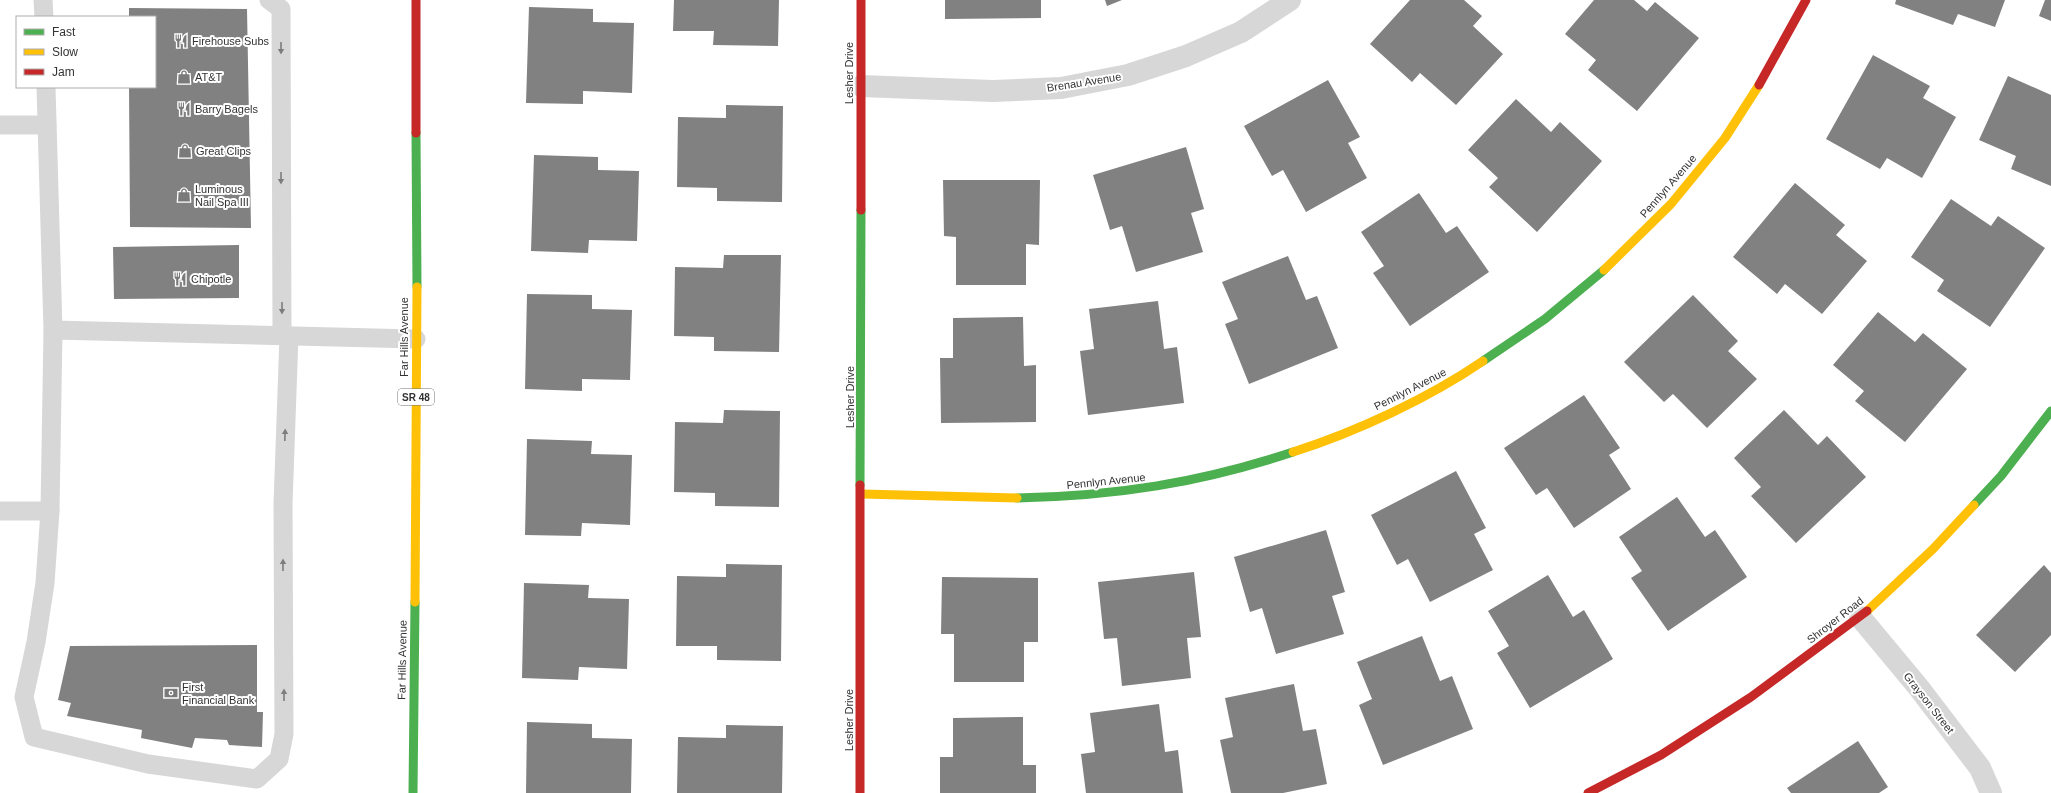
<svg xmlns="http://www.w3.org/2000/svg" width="2051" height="793" font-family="Helvetica,sans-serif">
  <rect width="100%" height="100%" fill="#fff"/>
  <!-- building -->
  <g fill="#818181">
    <path d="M674 0H779L778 46 713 45 714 31H673Z"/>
    <path d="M945 0H1041V18L945 19Z"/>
    <path d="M1105 0H1122L1107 6Z"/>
    <path d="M1410 0H1464L1482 16 1473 26 1503 54 1456 105 1420 73 1412 82 1370 44Z"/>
    <path d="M1594 0H1634L1647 11 1655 2 1699 38 1637 111 1588 70 1596 60 1565 34Z"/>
    <path d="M1896 0H2005L1995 27 1958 14 1953 25 1895 4Z"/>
    <path d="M2045 0H2051V21L2039 16Z"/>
    <path d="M529 7 593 9V22L634 23 632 93 583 91V104L526 103Z"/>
    <path d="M129 8 247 9 251 228 130 227 129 87H155V17H129Z"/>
    <path d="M1873 55 1930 86 1923 98 1956 117 1922 178 1887 158 1880 169 1826 139Z"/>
    <path d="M2008 76 2051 95V186L2011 169 2016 156 1979 140Z"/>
    <path d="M1328 80 1360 137 1348 143 1367 178 1306 212 1283 170 1272 176 1244 126Z"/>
    <path d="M1516 99 1551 132 1560 122 1602 161 1537 232 1489 187 1498 178 1468 150Z"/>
    <path d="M726 105 783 106 782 202 717 201V188L677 187 678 117 726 118Z"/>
    <path d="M1186 147 1204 209 1191 213 1203 252 1136 272 1122 226 1110 230 1093 175Z"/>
    <path d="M534 155 598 157V170L639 171 637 241 589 240 588 253 531 251Z"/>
    <path d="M943 180H1040L1039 245 1026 244V285H956V237L944 236Z"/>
    <path d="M1795 183 1845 225 1836 235 1867 261 1822 314 1785 284 1777 294 1733 257Z"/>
    <path d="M1419 193 1446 233 1457 226 1489 272 1410 326 1373 273 1384 266 1361 232Z"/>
    <path d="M1951 199 1991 226 1998 216 2045 248 1990 327 1937 291 1944 280 1911 257Z"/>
    <path d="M239 245V298L114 299 113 247Z"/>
    <path d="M724 255H781L779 352 714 351V337L674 336 675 267 723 268Z"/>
    <path d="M1288 256 1306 300 1317 296 1338 348 1249 384 1225 324 1238 319 1222 282Z"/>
    <path d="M527 294 592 295V309L632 310 630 380 582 379V391L525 389Z"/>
    <path d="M1693 295 1738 341 1728 351 1757 379 1707 428 1673 394 1664 402 1624 362Z"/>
    <path d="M1158 301 1164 349 1177 347 1184 403 1088 415 1080 351 1094 349 1089 309Z"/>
    <path d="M1878 312 1915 342 1923 333 1967 369 1905 442 1855 401 1864 391 1833 365Z"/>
    <path d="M1023 317 1024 366 1036 365V422L941 423 940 358H953V318Z"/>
    <path d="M1584 395 1620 448 1609 455 1631 489 1574 528 1547 488 1536 495 1504 448Z"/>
    <path d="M724 410 780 411 779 507 715 506V493L674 492 675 422 723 423Z"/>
    <path d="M1784 410 1818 445 1827 436 1866 477 1796 543 1751 496 1761 487 1734 458Z"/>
    <path d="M527 439 592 441 591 454 632 455 630 525 582 523 581 536 525 535Z"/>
    <path d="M1456 471 1486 528 1474 534 1493 570 1430 602 1408 559 1397 565 1371 515Z"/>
    <path d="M1677 497 1705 537 1715 530 1747 577 1668 631 1631 578 1642 571 1619 537Z"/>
    <path d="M1326 530 1345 592 1332 596 1344 634 1276 654 1262 608 1250 612 1234 557Z"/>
    <path d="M726 564 782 565 781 661 717 660V646H676L677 576 726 577Z"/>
    <path d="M2044 565 2051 573V635L2015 672 1976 635Z"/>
    <path d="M1194 572 1201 637 1187 638 1191 678 1122 686 1117 638 1104 639 1098 582Z"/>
    <path d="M1548 575 1573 617 1584 610 1613 659 1530 708 1497 653 1509 646 1488 611Z"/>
    <path d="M942 577 1038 578V642H1024V682H954V634H941Z"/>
    <path d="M524 583 589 585 588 598 629 599 627 669 579 667 578 680 522 678Z"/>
    <path d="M1422 636 1440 681 1452 676 1473 729 1383 765 1359 705 1372 699 1357 662Z"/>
    <path d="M257 645V712H263L262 747 229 745 227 740 195 738 192 748 141 738 142 730 67 716 71 703 58 700 70 646Z"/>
    <path d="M1294 684 1303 731 1316 729 1327 784 1283 793H1231L1220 740 1233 737 1225 698Z"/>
    <path d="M1159 704 1165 752 1178 750 1183 793H1086L1081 754 1095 752 1090 713Z"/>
    <path d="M1023 717V765H1036V793H940V757H953V718Z"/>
    <path d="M527 722 592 724V738L632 739 631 793H526Z"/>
    <path d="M726 725 783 726 782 793H677L678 737 726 738Z"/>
    <path d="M1858 741 1888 787 1879 793H1791L1787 788Z"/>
  </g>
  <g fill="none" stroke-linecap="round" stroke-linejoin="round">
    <!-- lane -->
    <g stroke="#d7d7d7" stroke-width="19">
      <path d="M43 0 44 17"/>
      <path d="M269 0 281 9 282 336"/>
      <path d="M46 87 53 330 416 339"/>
      <path d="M0 125H47"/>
      <path d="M0 511H50L53 330"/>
      <path d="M50 511 45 583 36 642 24 697 34 737 148 764 257 779 279 759 284 734 283 504 289 336"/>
    </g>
    <!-- street -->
    <g stroke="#d7d7d7" stroke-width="22">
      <path d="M861 86 993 91 1061 88 1128 75 1186 56 1241 32 1290 0"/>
      <path d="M1860 617 1919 688 1980 768 1991 793"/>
    </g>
    <!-- fast -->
    <g stroke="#4caf50" stroke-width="9">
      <path d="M416 133 417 287"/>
      <path d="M1483 361 1545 319 1604 270"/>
      <path d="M860 485 861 210"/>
      <path d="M1017 498C1116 496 1199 483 1293 452"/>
      <path d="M1974 505 2001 476 2051 411"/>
      <path d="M413 793 415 602"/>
    </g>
    <!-- slow -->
    <g stroke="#ffc107" stroke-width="9">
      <path d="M1604 270 1671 204 1725 138 1759 85"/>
      <path d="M1293 452C1356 432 1429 398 1483 361"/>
      <path d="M862 494 1017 498"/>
      <path d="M415 602 417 287"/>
      <path d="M1867 611 1933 549 1974 505"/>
    </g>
    <!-- jam -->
    <g stroke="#c62828" stroke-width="9">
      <path d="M416 0V133"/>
      <path d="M1759 85 1806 0"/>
      <path d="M861 210V0"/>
      <path d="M860 793V485"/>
      <path d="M1588 793 1661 755 1751 697 1867 611"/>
    </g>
  </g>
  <!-- one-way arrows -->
  <defs><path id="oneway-solid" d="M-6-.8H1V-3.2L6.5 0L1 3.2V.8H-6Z"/></defs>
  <g fill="#7d7d7d">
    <use href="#oneway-solid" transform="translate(281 48) rotate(90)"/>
    <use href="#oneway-solid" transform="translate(281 178) rotate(90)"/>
    <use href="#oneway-solid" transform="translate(282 308) rotate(90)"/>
    <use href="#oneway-solid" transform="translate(285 435) rotate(-88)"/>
    <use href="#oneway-solid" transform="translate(283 565) rotate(-90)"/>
    <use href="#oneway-solid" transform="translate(284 695) rotate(-90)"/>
  </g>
  <!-- icons -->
  <defs>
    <g id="restaurant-bare" transform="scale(1.08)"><path d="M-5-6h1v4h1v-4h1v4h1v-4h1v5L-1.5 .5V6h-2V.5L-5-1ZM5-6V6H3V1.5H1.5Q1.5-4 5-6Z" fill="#7a7a7a" stroke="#fff" stroke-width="2.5" paint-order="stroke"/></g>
    <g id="shop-bare" transform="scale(1.08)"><path d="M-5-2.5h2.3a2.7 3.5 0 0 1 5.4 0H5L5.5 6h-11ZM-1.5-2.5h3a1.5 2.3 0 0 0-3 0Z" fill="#7a7a7a" stroke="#fff" stroke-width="2.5" paint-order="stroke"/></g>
    <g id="bank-bare" transform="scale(1.08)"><path d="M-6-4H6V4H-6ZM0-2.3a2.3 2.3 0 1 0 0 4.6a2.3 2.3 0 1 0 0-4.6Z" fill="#7a7a7a" stroke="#fff" stroke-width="2.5" paint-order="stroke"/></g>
  </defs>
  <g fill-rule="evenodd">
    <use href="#restaurant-bare" x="181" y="41"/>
    <use href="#shop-bare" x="184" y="77"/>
    <use href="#restaurant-bare" x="184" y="109"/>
    <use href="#shop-bare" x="185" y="151"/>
    <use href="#shop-bare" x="184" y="195"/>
    <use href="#restaurant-bare" x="180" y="279"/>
    <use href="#bank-bare" x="171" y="693"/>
  </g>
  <g text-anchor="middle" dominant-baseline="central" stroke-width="4" stroke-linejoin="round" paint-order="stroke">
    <!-- shield labels -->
    <rect fill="#fff" stroke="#707070" stroke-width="1" x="398" y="389" width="36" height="16" rx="3"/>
    <g font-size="10" font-weight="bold" fill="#333">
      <text x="416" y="397">SR 48</text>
    </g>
    <!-- poi labels -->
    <g font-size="11" fill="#333" stroke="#fff" text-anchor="start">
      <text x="192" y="41">Firehouse Subs</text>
      <text x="195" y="77">AT&amp;T</text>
      <text x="195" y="109">Barry Bagels</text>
      <text x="196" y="151">Great Clips</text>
      <text x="195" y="189">Luminous<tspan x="195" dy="13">Nail Spa III</tspan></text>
      <text x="191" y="279">Chipotle</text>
      <text x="182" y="687">First<tspan x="182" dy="13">Financial Bank</tspan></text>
    </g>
    <!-- street labels -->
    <g font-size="11" fill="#333" stroke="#fff">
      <text transform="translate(849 73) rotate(-90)">Lesher Drive</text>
      <text transform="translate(1084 82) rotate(-9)">Brenau Avenue</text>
      <text transform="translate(1668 186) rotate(-49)">Pennlyn Avenue</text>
      <text transform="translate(404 337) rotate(-90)">Far Hills Avenue</text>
      <text transform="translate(1410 389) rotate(-27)">Pennlyn Avenue</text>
      <text transform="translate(850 397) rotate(-90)">Lesher Drive</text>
      <text transform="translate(1106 481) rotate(-6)">Pennlyn Avenue</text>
      <text transform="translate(1835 620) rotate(-38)">Shroyer Road</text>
      <text transform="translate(402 660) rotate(-89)">Far Hills Avenue</text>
      <text transform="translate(1929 703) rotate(52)">Grayson Street</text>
      <text transform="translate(849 720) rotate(-90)">Lesher Drive</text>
    </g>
  </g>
  <!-- legend -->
  <rect x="16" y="16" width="140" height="72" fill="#ffffff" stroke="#adadad"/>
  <rect x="24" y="29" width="20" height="6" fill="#4caf50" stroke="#adadad"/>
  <text x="52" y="36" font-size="12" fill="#333333">Fast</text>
  <rect x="24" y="49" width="20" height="6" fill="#ffc107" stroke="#adadad"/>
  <text x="52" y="56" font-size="12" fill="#333333">Slow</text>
  <rect x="24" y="69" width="20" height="6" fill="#c62828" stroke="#adadad"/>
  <text x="52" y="76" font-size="12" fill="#333333">Jam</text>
</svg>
